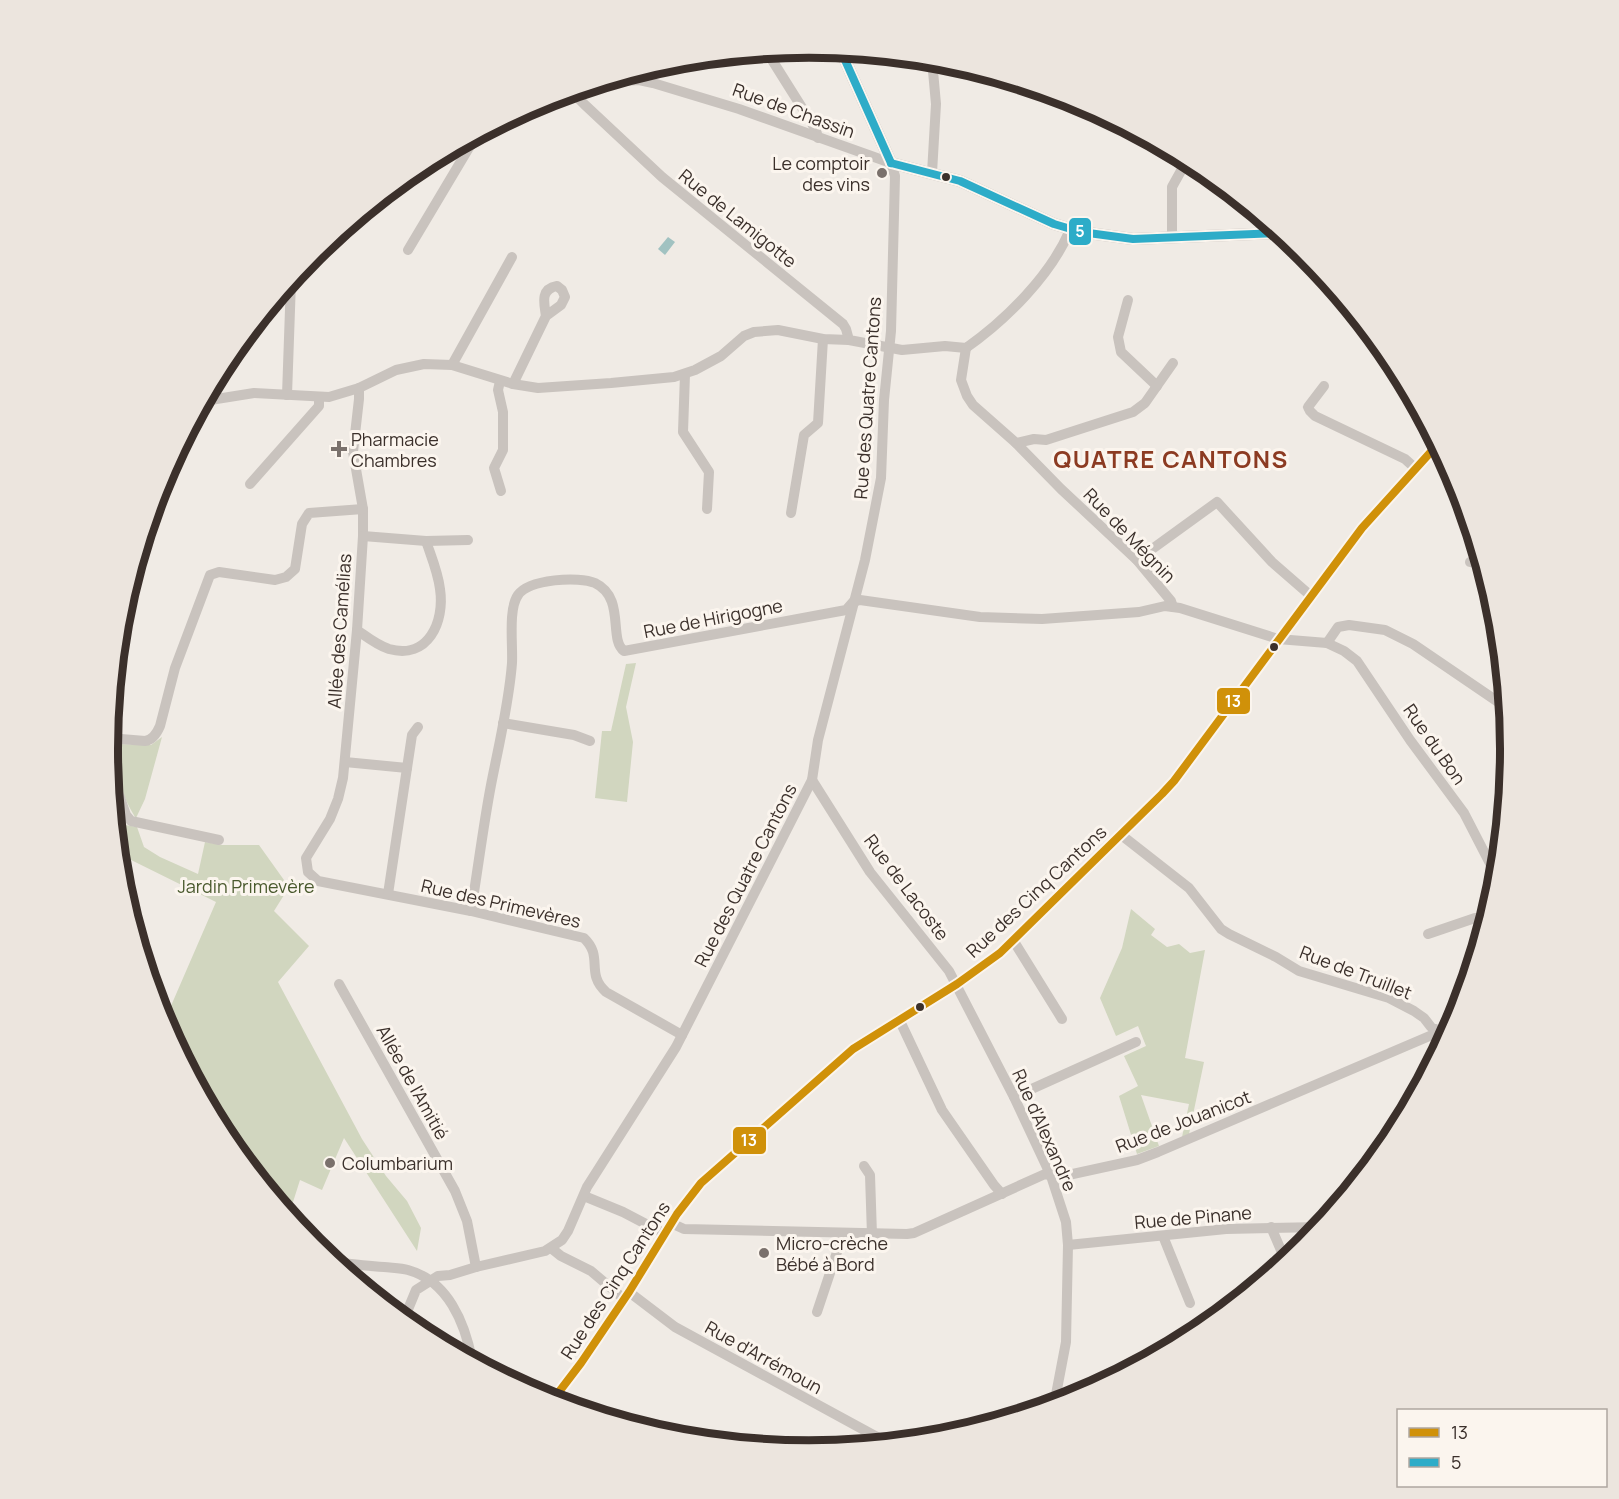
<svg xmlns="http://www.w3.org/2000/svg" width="1619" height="1499" font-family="Manrope,sans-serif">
  <rect width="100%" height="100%" fill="#f0ebe5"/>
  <!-- green -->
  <g fill="#d1d6bf">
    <path d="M636 663 626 707 633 742 627 802 595 798 602 731H611L626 664Z"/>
    <path d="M162 737 145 799 136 818C126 804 106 759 119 744L151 745Z"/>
    <path d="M125 825 137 827 144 847 160 857 198 874 205 842 222 845H259L289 887 274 911 309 946 278 982 362 1139 386 1176 407 1201 421 1228 417 1251 344 1138 322 1190 300 1180 293 1202 275 1199 226 1139 164 1022 216 902 123 856Z"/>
    <path d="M1131 909 1155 929 1151 935 1167 947 1179 944 1190 953 1205 950 1185 1058 1204 1062 1189 1134 1182 1137 1189 1104 1141 1095 1159 1146 1137 1154 1119 1096 1138 1086 1124 1056 1146 1046 1138 1026 1116 1036 1100 998 1122 948Z"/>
  </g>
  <!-- water -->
  <path fill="#a1c2c1" d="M668 237 675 242 665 255 658 249Z"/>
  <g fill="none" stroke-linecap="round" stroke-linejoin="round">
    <!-- minor -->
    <g stroke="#c9c3be" stroke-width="10">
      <path d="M767 52 816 130 818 138"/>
      <path d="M932 60 936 104 932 173"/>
      <path d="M578 90 580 100 584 104 662 177 843 324 846 329 849 340 902 350 945 346 966 348C1006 320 1051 275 1070 230"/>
      <path d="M1172 238V187L1187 160"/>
      <path d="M408 250 476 136"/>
      <path d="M1128 300 1118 337 1121 352 1157 386"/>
      <path d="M966 348 961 380 967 396 973 405 1016 443 1061 489 1137 560 1171 601 1173 607"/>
      <path d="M452 365 512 257"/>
      <path d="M685 374 683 432 709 472 707 509"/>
      <path d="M500 381 498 390 503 412V450L494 468 501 491"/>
      <path d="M513 384 546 316 561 305 565 297 562 290 557 286C540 289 544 303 546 316"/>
      <path d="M1324 386 1308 407 1310 411 1315 416 1405 459 1415 468"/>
      <path d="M359 388V399L353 452 363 509V536L357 630 343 778 338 799 330 819 306 858 308 872 318 881 471 911 584 938C604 957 585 973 606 992L682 1035"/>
      <path d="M287 395 291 281"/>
      <path d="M204 401 254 393 329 397 359 388 396 370 424 364 452 365 513 384 538 388 611 383 674 377 695 370 721 356 744 336 754 332 778 330 823 339 849 340"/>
      <path d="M1016 443 1034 439 1046 440 1133 412 1145 403 1173 363"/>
      <path d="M250 484 319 406V397"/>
      <path d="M791 513 804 435 818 423 823 339"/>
      <path d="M363 536 426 541 468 540"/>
      <path d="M1137 560 1217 502 1272 562 1311 596"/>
      <path d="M1470 562 1483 565"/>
      <path d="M357 630C367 637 377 645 389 649 428 660 445 622 440 589 438 572 431 556 426 541"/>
      <path d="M1327 643 1344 651 1357 661 1410 740 1464 813 1498 879"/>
      <path d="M503 723 574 735 590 741"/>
      <path d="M109 738 145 741C153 740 157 733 160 726L175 668 210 575 219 572 275 580 286 577 295 569 302 524 309 513 363 509"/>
      <path d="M108 749 111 723"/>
      <path d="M345 762 407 768"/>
      <path d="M110 769 126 815 131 821 219 840"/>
      <path d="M812 780 870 872 949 971 1014 1097 1051 1176 1066 1222 1068 1245 1066 1342 1054 1405"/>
      <path d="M1120 834 1189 888 1221 929 1229 934 1276 957 1299 971 1389 998 1414 1011 1424 1018 1431 1027 1440 1031"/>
      <path d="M388 894 412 735 418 727"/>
      <path d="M126 902 131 905 130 914"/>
      <path d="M471 911C478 869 483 827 491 785 499 744 509 703 512 663 513 645 508 609 518 595 529 579 579 576 595 583 626 598 608 639 624 651L846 610 853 602 860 600 980 617 1042 619 1139 612 1165 606 1180 608 1278 639 1327 643 1338 627 1349 625 1385 630 1413 644 1507 708"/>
      <path d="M1428 934 1475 918 1487 920"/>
      <path d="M1013 940 1062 1019"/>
      <path d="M339 984 455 1191 467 1221 476 1267"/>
      <path d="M899 1019 942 1110 994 1185 1002 1194"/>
      <path d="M1014 1097 1136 1042"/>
      <path d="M864 1166 870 1175 872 1235"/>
      <path d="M584 1196 623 1212 665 1234"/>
      <path d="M671 1223 684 1229 907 1234 914 1233 1045 1174 1059 1177 1137 1160 1158 1152 1453 1026"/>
      <path d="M1271 1227 1286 1262"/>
      <path d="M1163 1236 1190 1303"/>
      <path d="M1068 1245 1226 1229 1321 1227"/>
      <path d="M551 1248 561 1256 591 1271 624 1299"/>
      <path d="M333 1262C350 1264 367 1266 384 1267 392 1268 401 1268 408 1270 448 1281 465 1323 472 1360"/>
      <path d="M629 1292 675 1327 888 1443"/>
      <path d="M817 1312 843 1234"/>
      <path d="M404 1319 416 1290 438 1276 450 1275 476 1267 545 1251 562 1240 568 1231 587 1187 676 1047 812 780 818 740 865 560 881 478 884 400 891 331 895 176 891 163 739 109 653 83 639 80 606 82"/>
      <path d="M552 1401 581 1363 629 1292 677 1214 701 1183 853 1049 957 984 1000 953 1162 794 1174 781 1362 528 1438 444"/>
    </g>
    <!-- major -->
    <path stroke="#b8b1ad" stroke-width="12" d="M841 51 891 163 960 181 1054 224 1081 232 1133 239 1281 233"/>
    <!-- bus-1 casing -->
    <g stroke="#fbf5ee" stroke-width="12">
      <path id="bus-1" d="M552 1401 581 1363 629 1292 677 1214 701 1183 853 1049 957 984 1000 953 1162 794 1174 781 1362 528 1438 444"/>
    </g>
    <!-- bus-2 casing -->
    <g stroke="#fbf5ee" stroke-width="12">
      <g id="bus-2">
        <path d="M841 51 891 163"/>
        <path d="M891 163 960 181 1054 224 1081 232 1133 239 1281 233"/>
      </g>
    </g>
    <!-- bus-1 -->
    <use href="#bus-1" stroke="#d09109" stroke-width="8"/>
    <!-- bus-2 -->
    <use href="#bus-2" stroke="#2dacc8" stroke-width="8"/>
  </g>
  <!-- markers -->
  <g fill="#7a716c" stroke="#fbf5ee" stroke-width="2">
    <circle cx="882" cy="173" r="6"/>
    <path d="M336 440h6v6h6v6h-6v6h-6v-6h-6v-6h6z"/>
    <circle cx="330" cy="1163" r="6"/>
    <circle cx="764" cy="1253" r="6"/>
  </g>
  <g fill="#3b302b" stroke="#fbf5ee" stroke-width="2">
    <circle cx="946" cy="177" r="5"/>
    <circle cx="1274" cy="647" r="5"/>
    <circle cx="920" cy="1007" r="5"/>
  </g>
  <g text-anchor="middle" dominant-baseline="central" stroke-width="6" stroke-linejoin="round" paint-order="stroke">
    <!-- street labels -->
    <g font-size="18" fill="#3b302b" stroke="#fbf5ee">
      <text transform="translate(794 110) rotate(20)">Rue de Chassin</text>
      <text transform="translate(738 218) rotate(39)">Rue de Lamigotte</text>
      <text transform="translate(867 398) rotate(-86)">Rue des Quatre Cantons</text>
      <text transform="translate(1130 535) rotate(46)">Rue de Mégnin</text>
      <text transform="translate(713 618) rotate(-11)">Rue de Hirigogne</text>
      <text transform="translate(339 631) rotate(-86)">Allée des Camélias</text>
      <text transform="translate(1435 744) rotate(55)">Rue du Bon</text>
      <text transform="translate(745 875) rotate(-63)">Rue des Quatre Cantons</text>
      <text transform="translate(907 887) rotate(53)">Rue de Lacoste</text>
      <text transform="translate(1036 891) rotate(-43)">Rue des Cinq Cantons</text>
      <text transform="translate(501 903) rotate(13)">Rue des Primevères</text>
      <text transform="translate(1356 972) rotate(21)">Rue de Truillet</text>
      <text transform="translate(413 1082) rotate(61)">Allée de l'Amitié</text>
      <text transform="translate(1183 1121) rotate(-21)">Rue de Jouanicot</text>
      <text transform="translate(1045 1130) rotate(66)">Rue d'Alexandre</text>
      <text transform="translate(1193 1217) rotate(-5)">Rue de Pinane</text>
      <text transform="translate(615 1280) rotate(-57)">Rue des Cinq Cantons</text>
      <text transform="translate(764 1357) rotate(29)">Rue d'Arrémoun</text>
    </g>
    <!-- poi labels -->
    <g font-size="18" fill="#3b302b" stroke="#fbf5ee" text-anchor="start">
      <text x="870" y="163" text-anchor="end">Le comptoir<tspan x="870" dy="21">des vins</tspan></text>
      <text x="351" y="439">Pharmacie<tspan x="351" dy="21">Chambres</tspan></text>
      <text x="342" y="1163">Columbarium</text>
      <text x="776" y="1243">Micro-crèche<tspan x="776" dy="21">Bébé à Bord</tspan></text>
    </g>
    <!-- park labels -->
    <g font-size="18" fill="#4a5a2e" stroke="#fbf5ee">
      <text x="246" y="886">Jardin Primevère</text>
    </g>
    <!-- district labels -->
    <g font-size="24" font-weight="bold" letter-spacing="1.5" fill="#8c3b22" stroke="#fbf5ee">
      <text x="1171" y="458">QUATRE CANTONS</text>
    </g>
  </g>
  <!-- crop -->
  <path d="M0 0H1619V1499H0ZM118 749a691 691 0 1 1 1382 0a691 691 0 1 1-1382 0Z" fill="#ece5de" fill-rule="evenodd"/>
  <path fill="none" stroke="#3b302b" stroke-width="8" d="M118 749a691 691 0 1 1 1382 0a691 691 0 1 1-1382 0Z"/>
  <g stroke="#fbf5ee" stroke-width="2">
    <rect x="1068" y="217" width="24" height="29" rx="6" fill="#2dacc8"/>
    <rect x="1216" y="687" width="35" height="28" rx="6" fill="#d09109"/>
    <rect x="732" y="1126" width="35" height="29" rx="6" fill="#d09109"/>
  </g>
  <g font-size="16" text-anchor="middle" font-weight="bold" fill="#fff">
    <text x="1080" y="237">5</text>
    <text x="1233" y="707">13</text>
    <text x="749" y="1146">13</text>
  </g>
  <!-- legend -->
  <rect x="1397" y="1409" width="210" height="78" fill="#fbf5ee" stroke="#aea6a0" stroke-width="1.5"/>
  <rect x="1409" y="1428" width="30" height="9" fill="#d09109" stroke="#aea6a0" stroke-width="1.5"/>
  <text x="1451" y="1439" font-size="18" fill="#3b302b">13</text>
  <rect x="1409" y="1458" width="30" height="9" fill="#2dacc8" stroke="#aea6a0" stroke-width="1.5"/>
  <text x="1451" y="1469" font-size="18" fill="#3b302b">5</text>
</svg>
